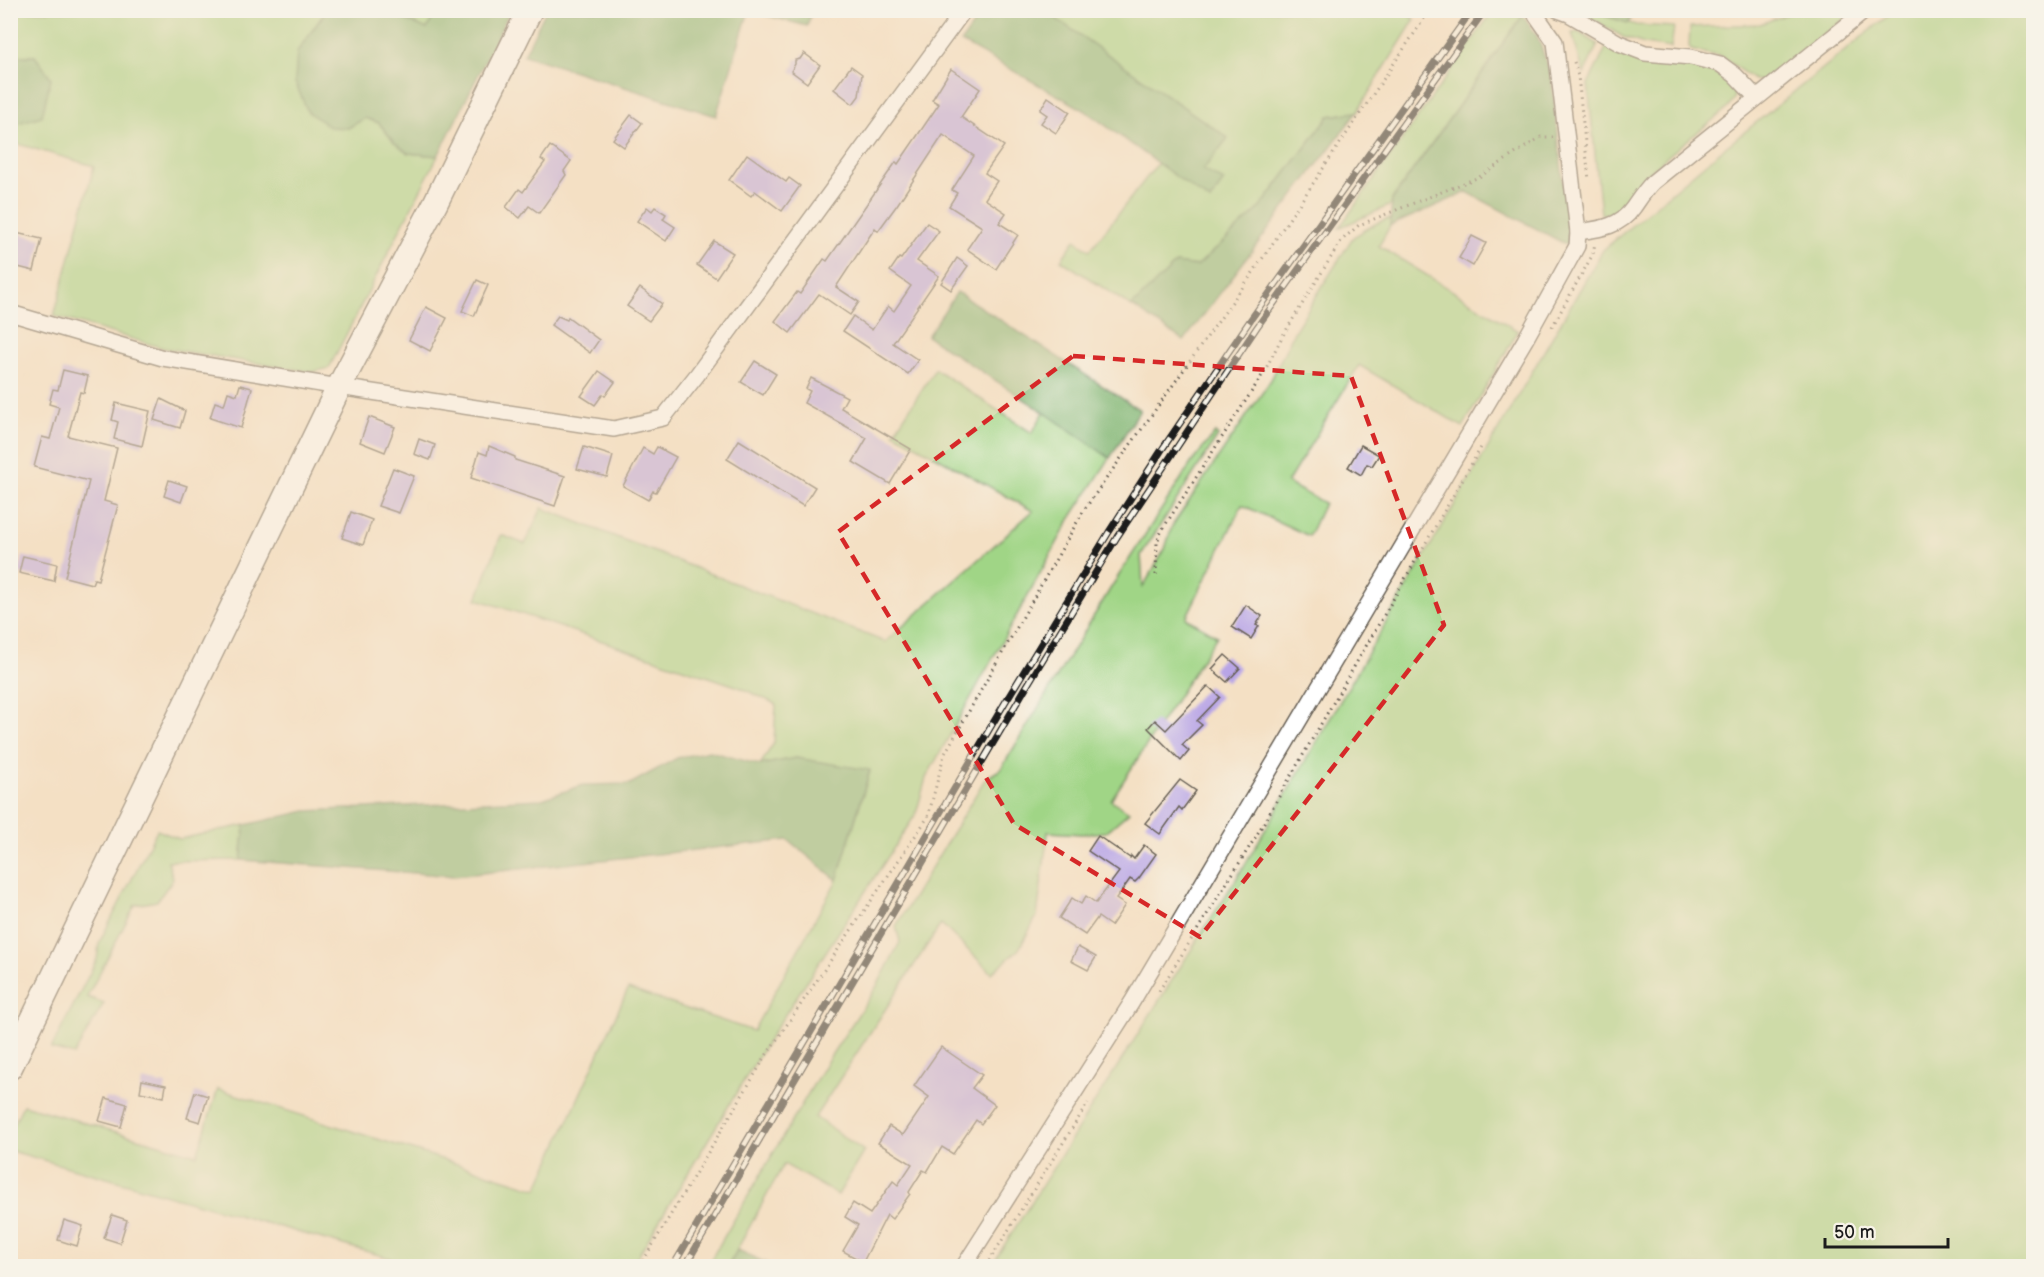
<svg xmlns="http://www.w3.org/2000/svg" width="2044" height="1277" font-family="'Balsamiq Sans',sans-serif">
  <rect width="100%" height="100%" fill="#f7f3e8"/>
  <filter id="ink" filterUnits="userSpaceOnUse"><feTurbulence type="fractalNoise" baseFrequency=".0167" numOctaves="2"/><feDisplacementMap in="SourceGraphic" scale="12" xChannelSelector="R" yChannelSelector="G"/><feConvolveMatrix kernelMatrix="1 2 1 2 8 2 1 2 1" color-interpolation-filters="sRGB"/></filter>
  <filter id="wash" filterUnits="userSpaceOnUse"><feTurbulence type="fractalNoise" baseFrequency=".008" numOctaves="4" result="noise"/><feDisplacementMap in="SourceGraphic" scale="24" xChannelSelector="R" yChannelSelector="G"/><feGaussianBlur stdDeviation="1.35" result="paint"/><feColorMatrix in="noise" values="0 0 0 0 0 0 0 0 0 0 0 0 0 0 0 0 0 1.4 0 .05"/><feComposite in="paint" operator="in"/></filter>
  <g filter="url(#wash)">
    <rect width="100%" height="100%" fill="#f4e0c4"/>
    <!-- green -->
    <g fill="#a0d586" stroke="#5e7851" stroke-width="1.5">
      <path d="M1401 10 1415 19 1357 112 1329 116 1259 209 1197 266 1176 263 1132 307 1061 260 1075 240 1090 250 1158 163 1210 201 1202 170 1228 138 1045 11Z"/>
      <path d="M11 11H326L297 52 348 128 365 118 379 123 394 142 408 153 438 156 329 368 312 372 163 348 54 316 94 166 11 142 10 124 12 125 35 56H11Z"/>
      <path d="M384 11H436L427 29Z"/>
      <path d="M1493 11H1508L1511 16 1523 15 1392 199 1391 205 1339 228Z"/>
      <path d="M1579 11H1588L1636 25 1674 27 1671 48 1644 44 1623 37Z"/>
      <path d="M1796 11H1855L1763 81 1754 80 1722 57 1691 50 1689 46 1690 27 1760 24Z"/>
      <path d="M1894 11H2033V1266H991L1243 868 1603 250 1706 163Z"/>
      <path d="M1578 32 1598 44 1584 74 1572 33Z"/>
      <path d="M1607 46C1620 52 1633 59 1647 62 1684 69 1706 57 1735 88L1734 99 1728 108C1695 135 1657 161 1630 194 1621 204 1615 216 1601 214L1588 84Z"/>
      <path d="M1390 218V226L1379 246 1518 331 1463 427 1359 365 1287 483 1324 503 1309 536 1242 505 1186 618 1217 636 1111 800 1129 812 1106 832 1082 834 1048 832 1037 916 1019 949 992 973 941 924 815 1117 864 1151 838 1195 784 1164 728 1266H707L826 1063 877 986 900 942 896 926 985 779 1001 769 1112 586 1192 462 1215 433 1218 436 1141 555 1143 587 1165 549 1172 526 1271 380 1295 330 1353 237 1377 223Z"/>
      <path d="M935 369 1032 433 1044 412 1110 458 1071 518 926 778 916 814 769 1039 632 1266H418L11 1151 10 1132 23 1105 197 1155 218 1089 537 1189 628 989 753 1031 837 880 870 771 796 758 760 765 774 743 776 704 739 687 477 599 501 535 525 544 542 508 885 642 1033 511 894 433Z"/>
      <path d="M245 825 241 860 168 861 173 879 157 901 135 905 87 997 104 1003 74 1055 51 1049 97 959 99 943 157 830 180 839Z"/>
    </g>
    <!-- forest -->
    <g fill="#80b673" stroke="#4e6948" stroke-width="1.5">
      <path d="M546 10 812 11 807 26 749 11 716 116 524 55Z"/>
      <path d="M326 11H384L427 29 436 11H510L438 156 408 153 394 142 379 123 365 118 348 128 330 127 308 112 295 82 297 52Z"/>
      <path d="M983 11H1045L1228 138 1203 170 1224 181 1210 201 1084 110 961 42Z"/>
      <path d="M1588 11H1636L1628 23Z"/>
      <path d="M1523 15 1538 38 1551 75 1569 232 1567 245 1467 192 1390 226 1392 200Z"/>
      <path d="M10 56H35L51 78 42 116 12 125 10 124Z"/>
      <path d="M1357 112 1184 341 1132 306 1176 263 1197 266 1259 209 1329 116Z"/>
      <path d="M957 292 1140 410 1110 458 1044 412 927 336Z"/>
      <path d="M709 751 760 765 796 758 870 770 837 880 788 840 454 876 241 860 245 825 306 811 542 799 583 785 630 784 677 758Z"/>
      <path d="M738 1250 772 1266H728Z"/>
    </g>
    <g id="blocks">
      <!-- building -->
      <g fill="#b8a4e6">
        <path d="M804 53 820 65 807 83 791 71 795 64V60L800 59Z"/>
        <path d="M851 66 862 74 859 96 853 104 834 89Z"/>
        <path d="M951 69 980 89 961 117 1004 146 985 173 997 181 985 199 1006 213 999 223 1018 235 996 269 967 249 982 227 949 206 957 193 952 190 974 156 943 135 897 205 878 231 875 228 836 287 859 302 850 315 819 294 790 333 775 321 797 292 800 294 824 259 827 261 896 162 898 164 939 104 932 100Z"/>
        <path d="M1048 97 1070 112 1056 133 1041 123 1047 115 1040 110Z"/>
        <path d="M631 115 642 123 624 147 613 139Z"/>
        <path d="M550 146 571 161 564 171 566 175 539 213 529 206 520 218 506 207 519 189 523 192 545 162 541 159Z"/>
        <path d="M747 154 786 182 789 178 800 186 782 211 755 191 751 196 729 180Z"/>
        <path d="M647 207 652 211 655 207 666 214 663 219 675 227 666 241 637 221Z"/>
        <path d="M927 223 939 231 917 261 939 276 893 343 918 360 908 374 843 331 853 316 872 330 888 306 894 311 911 286 890 271 899 258 901 259Z"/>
        <path d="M16 233 42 239 34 271 10 265V254Z"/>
        <path d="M1472 236 1486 243 1473 266 1459 258Z"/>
        <path d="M714 241 733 253 716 278 697 265Z"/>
        <path d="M957 258 968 266 951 290 941 283Z"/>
        <path d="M477 280 488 285 474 316 462 311Z"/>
        <path d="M640 288 662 304 649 321 627 306Z"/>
        <path d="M426 307 447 318 430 351 409 340Z"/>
        <path d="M558 316 567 320 568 317 599 340 590 353 551 325Z"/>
        <path d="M755 361 776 374 763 395 741 382Z"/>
        <path d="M63 370 88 376 84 393 80 392 68 436 117 448 104 501 118 505 98 580 94 579 92 584 65 577 89 481 34 467 42 437 50 439 59 407 49 404 53 389 58 390Z"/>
        <path d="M599 371 615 382 605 396 603 394 595 405 581 396Z"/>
        <path d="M811 378 847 397 841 408 911 449 890 484 853 462 867 438 804 403 810 391 806 389Z"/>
        <path d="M240 385 252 388 241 428 210 418 215 402 224 405 228 392 237 395Z"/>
        <path d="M161 399 185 411 180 428 154 420Z"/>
        <path d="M116 403 150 411 142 446 114 439 118 422 112 420Z"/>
        <path d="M369 417 395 427 385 452 360 442Z"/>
        <path d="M419 439 435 445 430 460 414 454Z"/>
        <path d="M739 440 815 487 803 506 727 459Z"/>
        <path d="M1361 445 1379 455 1372 466 1367 464 1361 475 1348 467Z"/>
        <path d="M489 446 515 457V460L565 476 555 506 471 478 479 452 487 455Z"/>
        <path d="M584 447 613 456 607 477 577 469Z"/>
        <path d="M657 447 676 457 656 492 653 491 648 500 623 486 643 448 653 454Z"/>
        <path d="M393 468 414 476 399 513 378 506Z"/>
        <path d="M169 480 187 486 181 502 164 496Z"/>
        <path d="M351 512 372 520 363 545 342 538Z"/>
        <path d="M23 556 57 564 54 581 19 573Z"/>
        <path d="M1246 605 1262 616 1256 625 1259 626 1251 639 1232 627Z"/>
        <path d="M1225 655 1240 668 1227 682 1212 669Z"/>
        <path d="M1208 686 1220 697 1197 721 1202 725 1182 745 1189 751 1181 761 1148 728 1155 720 1166 730Z"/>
        <path d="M1180 780 1196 791 1182 810 1179 807 1160 834 1145 823Z"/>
        <path d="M1098 836 1130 858 1131 856 1134 859 1144 845 1156 854 1139 878 1135 882 1130 879 1116 899 1125 905 1111 926 1098 917 1085 935 1059 918 1072 898 1081 904 1086 896 1096 903 1119 872 1088 851Z"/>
        <path d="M1078 947 1096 957 1088 970 1071 961Z"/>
        <path d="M941 1047 982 1075 972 1088 995 1105 981 1124 976 1120 953 1154 942 1147 927 1172 923 1170 909 1192 910 1194 892 1219 887 1215 863 1262 843 1251 858 1225 845 1217 853 1203 870 1214 893 1181 898 1185 912 1164 878 1143 889 1126 903 1135 929 1097 914 1086Z"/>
        <path d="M142 1080 166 1085 164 1097 140 1092Z"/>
        <path d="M195 1092 208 1096 200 1122 187 1118Z"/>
        <path d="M106 1098 127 1104 121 1127 99 1121Z"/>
        <path d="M112 1215 127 1220 120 1243 104 1238Z"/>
        <path d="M64 1220 83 1226 77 1246 58 1240Z"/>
      </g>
    </g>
  </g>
  <g filter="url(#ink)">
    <use href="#blocks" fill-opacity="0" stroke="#686157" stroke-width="1.5"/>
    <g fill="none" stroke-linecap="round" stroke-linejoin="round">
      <!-- street casing -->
      <g stroke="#686157" stroke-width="18">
        <g id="street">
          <path d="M1558 10 1569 14 1619 43 1645 53 1691 57 1720 64 1735 75 1756 97"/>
          <path d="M1578 232C1599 229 1620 227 1633 208 1640 198 1645 190 1653 182L1866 10"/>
          <path d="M10 313 163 358 339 387 614 429 663 418 697 375 964 10"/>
          <path d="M964 1266 1132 1002 1525 340 1577 246 1578 232 1555 42 1536 15"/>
        </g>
      </g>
      <!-- primary casing -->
      <g stroke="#686157" stroke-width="27">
        <path id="primary" d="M10 1067 339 387 435 204 530 10"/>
      </g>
      <!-- path -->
      <g stroke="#686157" stroke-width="3" stroke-dasharray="1.5 4.5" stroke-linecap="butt">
        <path d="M1879 18 1889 10"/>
        <path d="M1574 62 1578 76 1589 180"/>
        <path d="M1552 327 1593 254 1595 243"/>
        <path d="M1156 575 1157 542 1162 530 1263 374 1282 337 1341 241 1359 225 1479 177 1541 137H1553"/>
        <path d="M1159 991 1255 838 1483 444"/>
        <path d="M640 1266 767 1054 928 817 944 755 1084 510 1252 274 1430 10"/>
        <path d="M986 1266 1088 1103"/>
      </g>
      <!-- street -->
      <use href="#street" stroke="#fff" stroke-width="15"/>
      <!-- primary -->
      <use href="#primary" stroke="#fff" stroke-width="24"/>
      <!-- rail casing -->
      <g stroke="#1c1c1c" stroke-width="7">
        <g id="rail">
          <path d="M673 1266 1006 701 1109 532 1161 451 1251 319 1472 10"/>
          <path d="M685 1266 1025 689 1117 537 1257 327 1485 10"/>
        </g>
      </g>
      <!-- rail -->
      <use href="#rail" stroke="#f7f3e8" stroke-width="4.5" stroke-dasharray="14" stroke-linecap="butt"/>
    </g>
  </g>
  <!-- marked area -->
  <path d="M0 0H2044V1277H0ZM1073 356 1351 376 1444 625 1200 937 1014 824 838 532Z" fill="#f4e0c4" fill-opacity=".55" fill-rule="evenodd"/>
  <path fill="none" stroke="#d62828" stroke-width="4.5" stroke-dasharray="12 8" stroke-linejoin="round" d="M1073 356 1351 376 1444 625 1200 937 1014 824 838 532Z"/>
  <!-- margin -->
  <rect width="2044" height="1277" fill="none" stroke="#f7f3e8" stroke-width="36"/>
  <!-- scale -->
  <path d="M1825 1238v9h123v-9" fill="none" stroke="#1c1c1c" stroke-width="3"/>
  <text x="1834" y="1238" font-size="18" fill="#1c1c1c" stroke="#f7f3e8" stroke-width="4.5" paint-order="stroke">50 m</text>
</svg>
